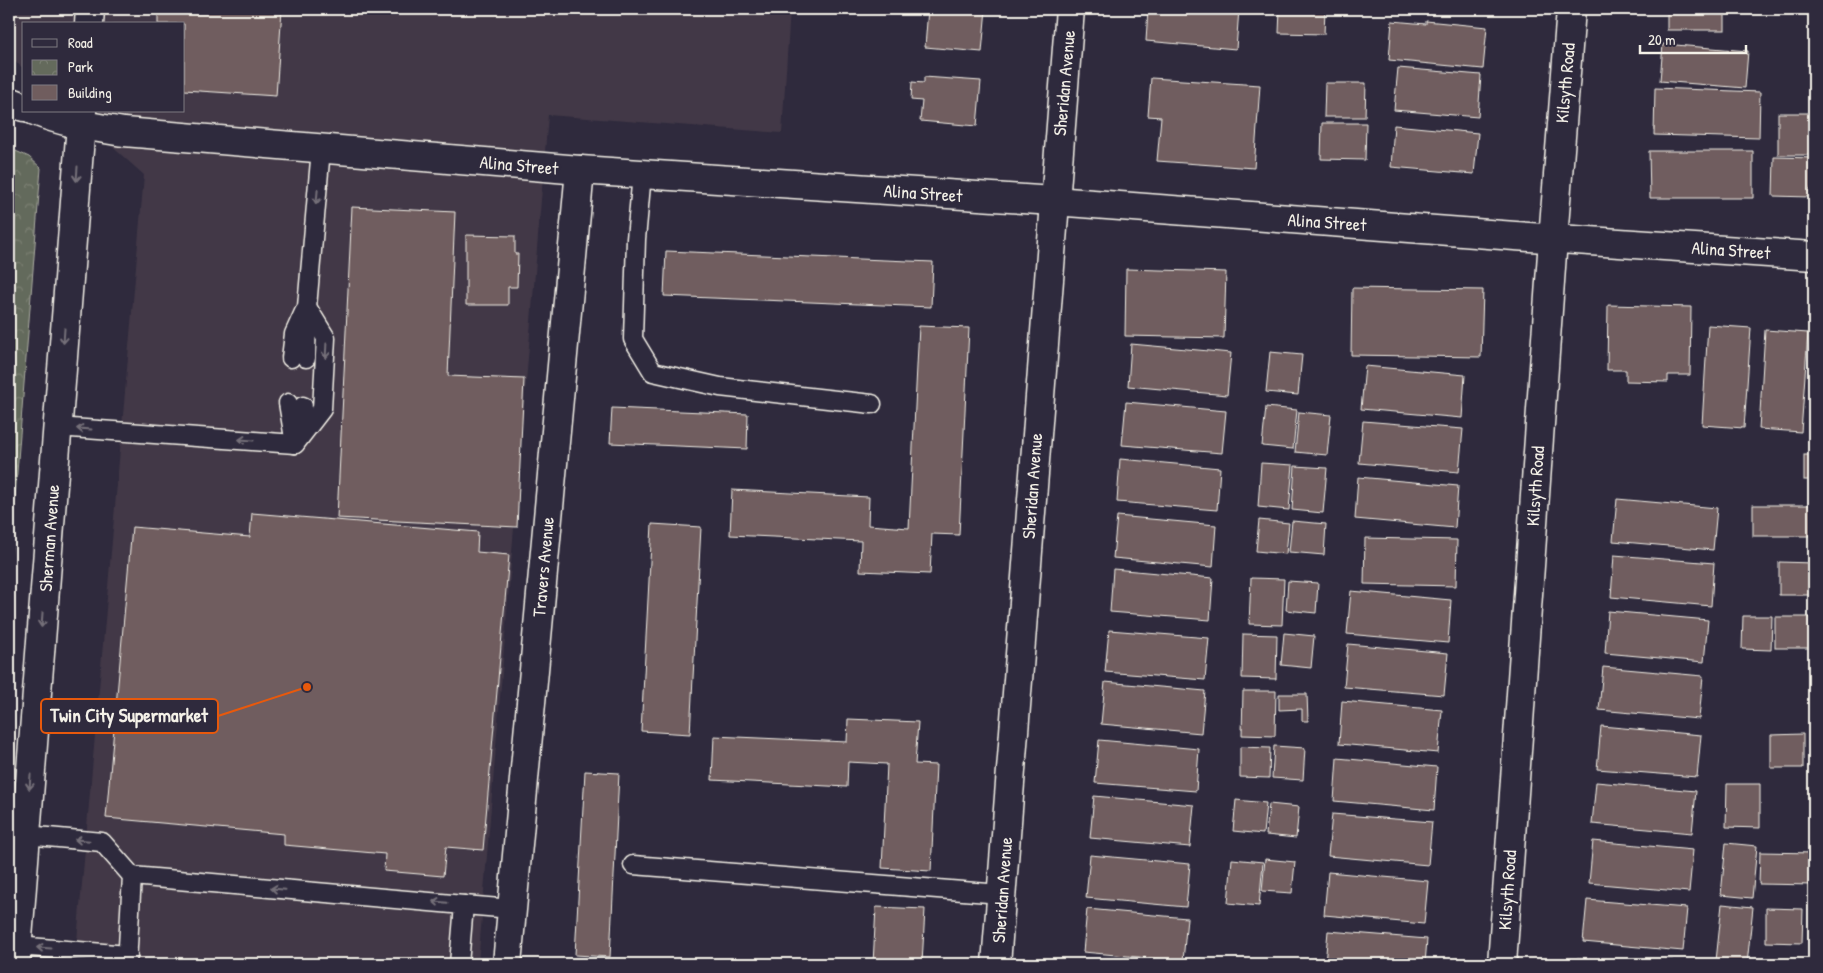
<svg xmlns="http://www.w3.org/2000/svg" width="1823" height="973" font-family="'Patrick Hand',sans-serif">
  <defs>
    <pattern id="park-crowns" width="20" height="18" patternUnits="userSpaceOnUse" patternTransform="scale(1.25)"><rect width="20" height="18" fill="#646a5c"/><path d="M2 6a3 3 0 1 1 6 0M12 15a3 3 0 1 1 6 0" fill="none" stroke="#7b8073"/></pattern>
  </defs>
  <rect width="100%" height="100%" fill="#2f2a3d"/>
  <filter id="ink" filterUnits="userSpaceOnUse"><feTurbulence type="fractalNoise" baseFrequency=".02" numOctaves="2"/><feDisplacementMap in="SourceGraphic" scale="10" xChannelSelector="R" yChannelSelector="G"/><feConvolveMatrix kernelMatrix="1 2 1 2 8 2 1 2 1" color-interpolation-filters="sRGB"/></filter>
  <g filter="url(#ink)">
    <!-- built -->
    <path fill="#423947" d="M13 9H790L782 133 548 115 478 964H75L144 175 72 111H184V24H24V69L9 56V20Z"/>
    <!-- park -->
    <path fill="url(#park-crowns)" stroke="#acaea2" d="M9 148 29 157 41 168 9 574Z"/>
    <!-- building -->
    <g fill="#705d5e" stroke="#f4f1e8">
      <path d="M158 9H282L276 96 184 90V24H158Z"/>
      <path d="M928 9H986L982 52 925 47Z"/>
      <path d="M1148 9H1239L1236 49 1146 41Z"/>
      <path d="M1280 9H1325L1324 34 1279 33Z"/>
      <path d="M1445 9H1485V12Z"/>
      <rect x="1667" y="9" width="58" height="21"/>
      <path d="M1392 21 1426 24V21L1487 27 1483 69 1389 60Z"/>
      <path d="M1663 44 1748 51 1745 88 1660 81Z"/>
      <path d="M1398 68 1481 75 1478 117 1394 110Z"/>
      <path d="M924 77 981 81 977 126 920 121 922 101 911 100 912 82 924 83Z"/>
      <path d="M1151 78 1260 85 1254 168 1157 161 1161 117 1148 116Z"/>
      <path d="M1325 83H1366L1365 117H1324Z"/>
      <path d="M1655 88 1760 92 1759 138 1654 135Z"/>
      <rect x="1778" y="113" width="35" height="42"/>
      <path d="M1322 123H1366L1365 160 1321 159Z"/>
      <path d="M1394 125 1478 133 1474 174 1391 167Z"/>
      <path d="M1649 151H1753V198H1650Z"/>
      <path d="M1774 157 1814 158V189L1810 188V197L1773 196Z"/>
      <path d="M352 207 455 212 448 376 524 379 517 527 337 518Z"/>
      <path d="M466 235 515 236V254H518L517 287H508V305H466Z"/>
      <path d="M666 251 933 262 931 307 664 296Z"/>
      <path d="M1126 269 1226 272 1224 338 1125 336Z"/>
      <path d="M1352 288 1483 290 1481 357 1351 355Z"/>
      <path d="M1608 305 1691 307 1690 375H1668V382L1626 381V370H1607Z"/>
      <path d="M1708 325 1751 328 1744 428 1702 425Z"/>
      <path d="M919 326 969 328 959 535 932 534 930 574 860 571 861 541 730 535 732 490 869 497 868 525 909 528Z"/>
      <path d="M1765 330 1808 333 1801 432 1759 429Z"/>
      <path d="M1131 344 1231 353 1227 395 1128 386Z"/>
      <path d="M1270 352 1302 355 1298 395 1266 392Z"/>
      <path d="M1365 366 1465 375 1462 418 1361 409Z"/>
      <path d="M1126 402 1226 411 1222 453 1122 445Z"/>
      <path d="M1266 407 1297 410 1293 449 1262 446Z"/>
      <path d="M612 408 748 414 747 449 610 443Z"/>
      <path d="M1299 412 1331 415 1327 455 1295 452Z"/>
      <path d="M1363 421 1463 429 1459 472 1359 463Z"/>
      <rect x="1804" y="455" width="10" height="25"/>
      <path d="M1120 459 1220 468 1217 510 1117 502Z"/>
      <path d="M1261 463 1293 465 1289 510 1258 507Z"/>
      <path d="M1295 466 1327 468 1323 513 1292 510Z"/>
      <path d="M1358 477 1458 486 1455 528 1355 519Z"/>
      <path d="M1617 499 1717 508 1713 550 1613 541Z"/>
      <rect x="1753" y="505" width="61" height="31"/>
      <path d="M252 513 478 532 477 552 509 555 483 850 446 847 443 876 384 871 385 854 284 845V834L106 818 132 527 250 537Z"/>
      <path d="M1117 516 1216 525 1213 567 1113 558Z"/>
      <path d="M1259 520 1289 523 1286 554 1256 551Z"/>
      <path d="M1292 521 1326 524 1324 555 1289 552Z"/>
      <path d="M652 524 701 527 690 734 641 731Z"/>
      <path d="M1365 538 1457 540 1456 586 1364 584Z"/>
      <path d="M1614 555 1714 563 1711 606 1611 597Z"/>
      <path d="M1779 562 1813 563 1812 595H1779Z"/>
      <path d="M1113 569 1213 578 1210 620 1110 612Z"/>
      <path d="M1251 578 1284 579 1282 625 1249 624Z"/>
      <path d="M1288 581 1318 583 1316 613 1286 610Z"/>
      <path d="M1351 591 1451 600 1448 643 1347 634Z"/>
      <path d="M1608 611 1708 620 1704 662 1605 653Z"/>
      <path d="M1743 616H1772L1771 650 1742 649Z"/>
      <rect x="1775" y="617" width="35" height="31"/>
      <path d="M1109 630 1209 638 1205 680 1105 672Z"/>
      <path d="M1284 633 1314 636 1311 668 1281 665Z"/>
      <path d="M1243 634 1277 635 1276 679 1242 678Z"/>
      <path d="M1348 644 1448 653 1444 695 1344 687Z"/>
      <path d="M1603 667 1703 676 1699 719 1599 710Z"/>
      <path d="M1105 682 1205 691 1201 733 1101 724Z"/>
      <path d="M1243 691H1276L1275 736 1242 735Z"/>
      <path d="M1279 694H1307L1308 721H1302V709L1279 710Z"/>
      <path d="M1342 701 1442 710 1438 753 1339 744Z"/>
      <path d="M848 719 918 722 915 764 936 765 931 871 882 868 887 764 848 762 847 787 712 780 714 736 847 742Z"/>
      <path d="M1601 726 1701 735 1697 777 1597 769Z"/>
      <path d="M1803 734V768H1771V735Z"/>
      <path d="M1099 740 1199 749 1196 791 1095 783Z"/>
      <path d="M1274 746 1305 748 1303 780 1272 778Z"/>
      <path d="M1240 747 1270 748 1269 778 1240 777Z"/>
      <path d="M1337 758 1437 767 1434 810 1334 801Z"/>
      <path d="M585 771 619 773 610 957 575 955Z"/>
      <path d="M1596 782 1696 791 1692 833 1592 824Z"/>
      <path d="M1727 784H1760V828L1726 827Z"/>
      <path d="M1094 796 1194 805 1190 847 1090 838Z"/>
      <path d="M1236 800 1266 803 1263 834 1233 831Z"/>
      <path d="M1269 804 1299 807 1296 838 1266 835Z"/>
      <path d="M1332 814 1432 822 1428 865 1328 856Z"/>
      <path d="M1593 841 1693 850 1689 892 1589 883Z"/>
      <path d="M1726 843 1757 846 1752 898 1721 895Z"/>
      <path d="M1760 852 1814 853V885L1759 884Z"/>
      <path d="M1090 855 1190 864 1186 907 1086 898Z"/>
      <path d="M1232 859 1263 862 1259 906 1228 903Z"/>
      <path d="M1265 859 1295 862 1292 893 1262 891Z"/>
      <path d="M1328 872 1428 881 1424 924 1324 915Z"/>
      <path d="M1587 900 1687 908 1683 951 1583 942Z"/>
      <path d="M1722 904 1753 907 1747 964 1716 961Z"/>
      <path d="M876 907 925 909 922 964H873Z"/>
      <path d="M1766 908 1803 909 1802 943 1766 942Z"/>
      <path d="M1087 909 1187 918 1183 961 1083 952Z"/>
      <path d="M1328 931 1427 939 1425 964H1325Z"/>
      <path d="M1577 958 1673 961V964H1577Z"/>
    </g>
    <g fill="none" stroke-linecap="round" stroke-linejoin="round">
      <!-- lane casing -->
      <g stroke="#f4f1e8" stroke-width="21">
        <g id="lane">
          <path d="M642 174 636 239 633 339 653 372 720 387 872 404"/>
          <path d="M291 358 294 334 304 312"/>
          <path d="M306 358 307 307 321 149"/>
          <path d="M288 403 295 444"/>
          <path d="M57 427 295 444"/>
          <path d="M297 436 303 406"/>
          <path d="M295 444 322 409 326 338 307 307"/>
          <path d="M26 835 102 842 132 876 464 905 459 964"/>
          <path d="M633 865 1001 894"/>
          <path d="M464 905 512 909"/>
          <path d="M17 946 128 955"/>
          <path d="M127 964 132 876"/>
        </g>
      </g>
      <!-- street casing -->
      <g stroke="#f4f1e8" stroke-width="31">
        <g id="street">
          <path d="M89 24 90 9"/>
          <path d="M9 101 24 107"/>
          <path d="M35 111C64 123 93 127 124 132L580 170 1054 201 1515 236 1814 256"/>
          <path d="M16 964 82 111"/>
          <path d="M507 964 580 170"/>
          <path d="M996 964 1070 9"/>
          <path d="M1502 964 1553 239 1571 9"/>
        </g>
      </g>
      <!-- lane -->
      <use href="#lane" stroke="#2f2a3d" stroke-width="18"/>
      <!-- street -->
      <use href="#street" stroke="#2f2a3d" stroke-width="28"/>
    </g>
    <!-- one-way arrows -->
    <defs><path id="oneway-shaft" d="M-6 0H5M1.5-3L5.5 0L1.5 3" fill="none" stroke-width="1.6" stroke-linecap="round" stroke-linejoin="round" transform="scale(1.25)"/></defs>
    <g stroke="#747079">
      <use href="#oneway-shaft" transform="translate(77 174) rotate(94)"/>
      <use href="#oneway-shaft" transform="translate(317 197) rotate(95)"/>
      <use href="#oneway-shaft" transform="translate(64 336) rotate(94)"/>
      <use href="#oneway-shaft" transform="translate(326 351) rotate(93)"/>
      <use href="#oneway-shaft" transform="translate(84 429) rotate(-176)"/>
      <use href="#oneway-shaft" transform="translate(246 440) rotate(-176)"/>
      <use href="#oneway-shaft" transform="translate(42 620) rotate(94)"/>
      <use href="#oneway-shaft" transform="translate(30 782) rotate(94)"/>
      <use href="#oneway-shaft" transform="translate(82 840) rotate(-175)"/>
      <use href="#oneway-shaft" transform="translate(278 889) rotate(-175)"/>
      <use href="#oneway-shaft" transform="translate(440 902) rotate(-175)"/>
      <use href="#oneway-shaft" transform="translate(44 948) rotate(-176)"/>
    </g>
  </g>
  <g text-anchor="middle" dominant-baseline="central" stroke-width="5" stroke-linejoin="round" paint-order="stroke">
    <!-- street labels -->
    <g font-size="18" fill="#f4f1e8" stroke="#2f2a3d">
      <text transform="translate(1064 83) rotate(-85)">Sheridan Avenue</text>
      <text transform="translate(1565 83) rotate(-85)">Kilsyth Road</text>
      <text transform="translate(519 165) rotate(5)">Alina Street</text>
      <text transform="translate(923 193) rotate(4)">Alina Street</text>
      <text transform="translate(1327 222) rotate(4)">Alina Street</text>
      <text transform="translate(1731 250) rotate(4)">Alina Street</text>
      <text transform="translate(1032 486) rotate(-86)">Sheridan Avenue</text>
      <text transform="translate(1535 486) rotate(-86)">Kilsyth Road</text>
      <text transform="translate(49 538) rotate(-86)">Sherman Avenue</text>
      <text transform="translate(543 567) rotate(-85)">Travers Avenue</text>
      <text transform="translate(1002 890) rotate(-86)">Sheridan Avenue</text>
      <text transform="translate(1507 890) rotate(-86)">Kilsyth Road</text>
    </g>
  </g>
  <!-- callouts -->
  <path fill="none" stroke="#e8590c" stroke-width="2" d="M307 687L218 716"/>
  <circle fill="#e8590c" stroke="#2f2a3d" stroke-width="2" cx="307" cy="687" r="5"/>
  <rect fill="#2f2a3d" stroke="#e8590c" stroke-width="2" x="41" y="699" width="177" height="34" rx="5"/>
  <g font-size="19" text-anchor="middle" font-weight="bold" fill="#f4f1e8">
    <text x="129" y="722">Twin City Supermarket</text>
  </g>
  <!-- margin -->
  <rect width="1823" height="973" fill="none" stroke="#2f2a3d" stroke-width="30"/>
  <rect x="15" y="15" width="1793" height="943" fill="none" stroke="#f4f1e8" stroke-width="2" filter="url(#ink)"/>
  <!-- legend -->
  <rect x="22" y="22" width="162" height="90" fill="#2f2a3d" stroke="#7e7a81"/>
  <rect x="32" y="39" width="25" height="8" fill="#2f2a3d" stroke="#7e7a81"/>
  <text x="68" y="48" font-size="15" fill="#f4f1e8">Road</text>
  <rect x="32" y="60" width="25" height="15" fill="url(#park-crowns)" stroke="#7e7a81"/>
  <text x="68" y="72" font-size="15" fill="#f4f1e8">Park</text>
  <rect x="32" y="85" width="25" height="15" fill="#705d5e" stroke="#7e7a81"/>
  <text x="68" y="98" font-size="15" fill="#f4f1e8">Building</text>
  <!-- scale -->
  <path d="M1640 45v8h106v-8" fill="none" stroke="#f4f1e8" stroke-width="2.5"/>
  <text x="1648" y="45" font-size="15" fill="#f4f1e8" stroke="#2f2a3d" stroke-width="4" paint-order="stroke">20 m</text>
</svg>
